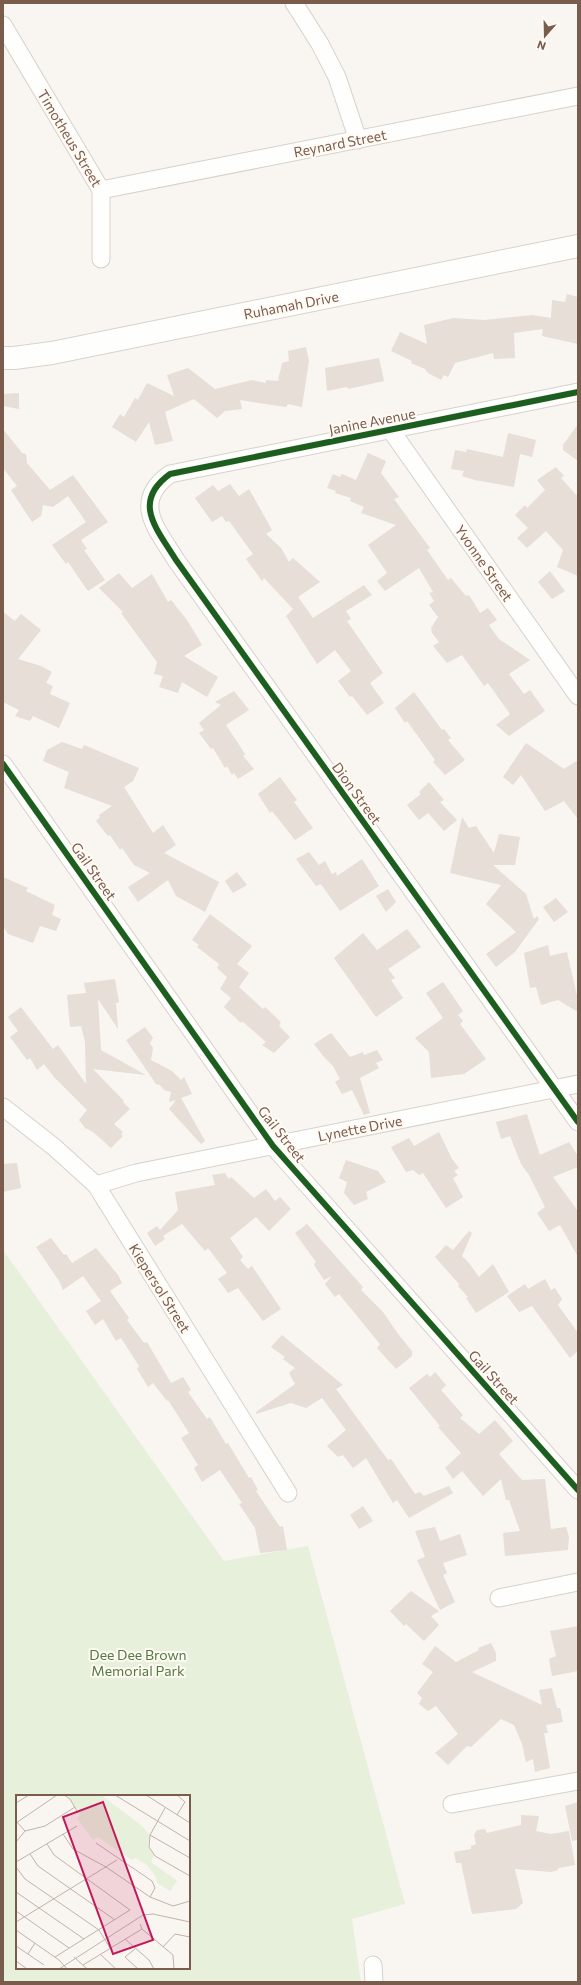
<svg xmlns="http://www.w3.org/2000/svg" width="581" height="1985" font-family="Commissioner,sans-serif">
  <rect width="100%" height="100%" fill="#f9f5f0"/>
  <!-- green -->
  <path fill="#e7f0db" fill-rule="evenodd" d="M3 1250 224 1561 308 1546 405 1904 352 1919 361 1982H3ZM17 1796H189V1968H17Z"/>
  <!-- building -->
  <g fill="#e6ded7">
    <path d="M567 294 578 297V344L542 336 543 329 514 333 515 358 494 359 493 353 455 363 448 377 444 375 441 380 428 373 425 369 411 363 412 361 391 351 400 332 427 344 424 325 453 318 484 320 532 315 551 318 552 300 565 302Z"/>
    <path d="M306 347 309 361 302 407 288 404 286 407 240 400 242 409 225 411 217 418 194 399 165 412 173 441 155 445 149 422 136 442 112 427 120 414 124 417 135 398 138 400 147 383 174 396 167 375 188 368 215 389 252 380 266 383V380L278 381 282 363 289 361 288 351Z"/>
    <path d="M379 358 384 381 348 389 347 387 327 391 325 368Z"/>
    <path d="M19 393V409L3 406V394Z"/>
    <path d="M578 424V461L563 450V445Z"/>
    <path d="M3 429 22 453 26 454 27 463 50 490 73 475 108 522 81 540 87 549 84 550 105 580 88 591 68 562 66 564 52 545 86 522 68 496 53 507 43 505 41 516 32 522 11 490 17 486 3 468Z"/>
    <path d="M508 433 536 440 532 457 520 454 514 487 475 480 462 476 464 471 451 469 455 450 466 452 467 449 503 457Z"/>
    <path d="M368 453 386 461 381 473 399 497 394 499 430 548 427 550 448 580 451 578 466 596 469 595 480 613 488 608 497 620 489 625 499 639 530 660 509 674 524 694 530 690 545 711 509 736 496 725 510 714 488 683 484 686 462 655 447 663 433 646 439 642 432 633 431 628 438 617 429 605 434 601 429 593 433 592 419 568 385 591 377 581 387 573 368 545 396 525 361 513 364 507 350 501 351 498 335 493 336 491 327 488 333 474 340 477 342 474 356 480Z"/>
    <path d="M556 467 564 476 561 478 578 497V576L557 567 563 550 546 531 527 548 517 538 528 528 515 515 525 505 527 508 545 490 537 480Z"/>
    <path d="M230 484 239 496 249 489 272 530 266 534 281 548 289 562 293 558 320 582 298 597 313 618 364 585 372 595 346 611 351 619 347 621 383 673 370 683 384 703 367 715 352 696 350 697 338 681 351 671 335 650 317 664 286 616 293 609 264 578 262 581 246 559 253 554 229 521 226 522 222 516 212 522 195 498 213 485 218 491Z"/>
    <path d="M550 571 565 591 552 599 538 582Z"/>
    <path d="M119 573 132 588 152 574 168 602 171 600 187 620 202 645 184 656 218 677 207 697 182 682 178 693 159 687 163 676 154 674 157 662 121 613 123 612 99 588Z"/>
    <path d="M3 612 15 621 21 614 41 630 18 659 41 666 52 672 46 683 53 686 50 694 70 703 59 728 33 716 30 721 15 716 19 710 3 702Z"/>
    <path d="M234 691 249 710 226 725 245 754 243 756 254 769 238 779 234 773 232 775 227 766 225 768 213 748 211 749 199 733 204 730 199 723 221 705 215 702Z"/>
    <path d="M414 692 442 730 444 729 451 738 448 740 465 760 445 775 433 762 435 760 407 721 405 723 395 708Z"/>
    <path d="M62 742 82 749 84 745 139 768 133 781 124 787 153 833 163 825 176 845 164 853 219 882 205 912 176 896 168 880 138 902 128 887 150 873 134 865 122 848 120 850 110 835 108 836 96 821 100 817 99 815 112 806 64 788 69 772 43 761 47 750Z"/>
    <path d="M526 743 564 769 578 760V819L564 801 545 811 521 775 513 785 503 777Z"/>
    <path d="M280 777 297 800 294 802 313 828 295 840 272 811 270 813 258 794Z"/>
    <path d="M429 782 444 800 440 802 457 820 444 831 428 813 419 820 407 805 421 794 419 792Z"/>
    <path d="M462 817 469 828 476 826 494 853 499 834 520 837 515 865H493L526 894 534 919 537 916 539 919 515 952 496 967 486 954 516 932 486 904 501 885 450 873Z"/>
    <path d="M309 852 319 865 325 861 332 874 336 872 337 876 362 859 379 886 340 911 321 884 316 886 296 859Z"/>
    <path d="M237 872 247 885 233 893 225 881Z"/>
    <path d="M3 877 28 888 26 891 55 905 52 915 61 919 56 931 40 926 33 943 8 934 3 926Z"/>
    <path d="M388 889 396 902 386 912 376 896Z"/>
    <path d="M556 898 568 912 554 922 543 907Z"/>
    <path d="M210 914 252 946 237 964 249 973 239 987 263 1009 265 1007 281 1022 279 1026 290 1037 274 1053 262 1045 266 1042 242 1021 241 1023 224 1007 231 998 220 989 227 977 217 968 219 964 197 947 199 945 192 940Z"/>
    <path d="M407 929 421 947 388 969 395 978 391 980 403 998 376 1017 334 958 363 933 377 950Z"/>
    <path d="M548 945 550 956 567 952 578 1000V1012L558 1000 541 1005 536 987 530 988 524 953Z"/>
    <path d="M115 979 119 1002 116 1003 118 1029 98 999 101 1050 146 1075 93 1069 124 1101 123 1102 130 1109 114 1124 123 1132 121 1134 123 1136 111 1148 93 1132 85 1128 79 1120 87 1110 54 1077 44 1064 37 1070 30 1058 27 1060 10 1037 18 1031 8 1017 21 1007 53 1049 58 1045 86 1084 85 1042 81 1026 70 1027 67 995 86 993 84 983Z"/>
    <path d="M443 982 463 1011 458 1015 463 1021 460 1024 486 1059 464 1074 431 1078 429 1052 415 1038 443 1018 426 993Z"/>
    <path d="M145 1027 153 1038 150 1043 153 1048 151 1060 172 1071 181 1080 184 1077 192 1094 181 1098 205 1141 201 1144 169 1109 176 1100 169 1102 171 1092 164 1090 160 1085 156 1084 126 1040Z"/>
    <path d="M331 1033 350 1057 363 1052 364 1055 377 1050 383 1060 376 1063 379 1068 360 1078 370 1113 364 1115 352 1090 342 1094 335 1082 340 1079 333 1066 324 1057 314 1044Z"/>
    <path d="M527 1114 540 1155 569 1142 578 1156V1167L553 1177 578 1211V1257L560 1225 549 1231 537 1213 545 1207 529 1175 521 1164 510 1136 501 1139 496 1122Z"/>
    <path d="M439 1132 452 1159 459 1168 454 1171 458 1175 453 1178 463 1197 446 1208 423 1173 419 1175 413 1170 406 1172 391 1147 409 1138 414 1146Z"/>
    <path d="M346 1160 378 1171 386 1182 366 1192 368 1199 354 1205 344 1193 347 1182 339 1178Z"/>
    <path d="M17 1163 21 1188 3 1192V1164Z"/>
    <path d="M225 1173 229 1179 231 1177 254 1198 266 1189 275 1201 280 1197 291 1209 269 1231 256 1217 230 1238 243 1257 240 1260 248 1269 252 1266 281 1309 263 1321 238 1288 228 1293 218 1279 227 1273 208 1248 205 1251 182 1224 163 1236 165 1239 155 1246 147 1233 157 1226 160 1230 178 1210 175 1192 215 1185 212 1175Z"/>
    <path d="M307 1224 363 1287 361 1290 383 1312 398 1334 412 1351V1356L396 1369 377 1348 380 1344 339 1294 335 1297 325 1284 332 1276 324 1280 314 1265 316 1262 295 1233Z"/>
    <path d="M469 1231 472 1233 462 1256 469 1263 479 1277 493 1264 509 1292 476 1313 466 1298 468 1297 458 1286 459 1284 435 1257 446 1245 453 1250Z"/>
    <path d="M51 1238 64 1255 66 1254 72 1263 96 1248 118 1275 122 1283 110 1291 129 1318 127 1320 144 1343 147 1342 171 1383 183 1377 191 1390 188 1392 207 1419 210 1417 226 1444 228 1443 249 1478 251 1477 258 1490 256 1491 280 1527 283 1526 287 1550 260 1553 255 1528 239 1504 242 1503 220 1470 202 1482 194 1468 198 1465 181 1438 189 1433 168 1400 167 1401 153 1383 148 1387 137 1369 139 1366 121 1338 116 1341 103 1319 95 1325 86 1311 101 1301 83 1276 63 1290 59 1281 36 1247Z"/>
    <path d="M545 1279 551 1290 555 1288 562 1299 558 1305 578 1333V1351L570 1358 532 1306 519 1312 507 1296 525 1284 528 1289Z"/>
    <path d="M282 1335 343 1385 336 1389 388 1460 391 1459 415 1494 420 1492 424 1496 449 1486 453 1493 409 1518 397 1500 393 1503 366 1458 353 1468 343 1455 338 1457 327 1446 346 1430 322 1398 306 1408 291 1403 256 1414V1412L295 1384 289 1373 295 1368 283 1359 285 1357 271 1347Z"/>
    <path d="M435 1372 446 1385 441 1390 463 1415 460 1418 479 1434 495 1420 513 1441 499 1454 522 1480 545 1479 551 1529 566 1527 569 1537 568 1550 505 1556 503 1533 520 1531 509 1500H506L501 1479 483 1496 462 1471 453 1479 445 1468 461 1453 438 1427 440 1426 409 1388 427 1374 430 1377Z"/>
    <path d="M363 1506 373 1521 359 1529 350 1515Z"/>
    <path d="M435 1527 440 1541 460 1534 467 1555 443 1563 447 1573 443 1575 455 1602 440 1610 417 1560 425 1557 415 1531Z"/>
    <path d="M411 1591 439 1611 431 1616 439 1625 424 1641 406 1624 404 1626 390 1611Z"/>
    <path d="M578 1626V1671L552 1676 549 1659 556 1656 550 1631Z"/>
    <path d="M491 1643 496 1653V1661L472 1672 542 1705 539 1690 552 1688 557 1708H560L563 1722 546 1725 548 1733H544L550 1768 535 1772 533 1759 526 1762 522 1744 514 1725 501 1719 471 1747 467 1746 448 1765 435 1753 458 1734 436 1706 428 1711 419 1704 422 1698 417 1693 433 1672 422 1664 435 1646 456 1662 479 1650 478 1648Z"/>
    <path d="M578 1802V1840L572 1841 565 1806Z"/>
    <path d="M521 1815 539 1816 536 1831 551 1834 569 1831 575 1865 558 1868V1870L551 1872 515 1869 523 1903 516 1909 472 1914 461 1863H456L454 1852 471 1849V1846L476 1844 474 1835 477 1830 485 1829 487 1833 521 1825Z"/>
  </g>
  <g fill="none" stroke-linecap="round" stroke-linejoin="round">
    <!-- street casing -->
    <g stroke="#d7d1cb" stroke-width="19">
      <g id="street">
        <path d="M294 3 320 44 337 77 358 140"/>
        <path d="M3 25 101 190V259"/>
        <path d="M101 190 578 96"/>
        <path d="M578 392 170 474C131 502 157 529 176 560L578 1122"/>
        <path d="M390 429 578 696"/>
        <path d="M3 764 273 1146 578 1490"/>
        <path d="M3 1107 54 1147 96 1185 288 1493"/>
        <path d="M96 1185 136 1173 578 1084"/>
        <path d="M499 1598 578 1582"/>
        <path d="M452 1804 578 1781"/>
        <path d="M373 1965 374 1982"/>
      </g>
    </g>
    <!-- secondary casing -->
    <g stroke="#d9d2cb" stroke-width="24">
      <path id="secondary" d="M3 358H14L52 353 578 246"/>
    </g>
    <!-- street -->
    <use href="#street" stroke="#fefefd" stroke-width="17"/>
    <!-- secondary -->
    <use href="#secondary" stroke="#fefefd" stroke-width="22"/>
    <!-- cycleway casing -->
    <g stroke="#fffaf3" stroke-width="8">
      <g id="cycleway">
        <path d="M578 392 170 474C131 502 157 529 176 560L578 1122"/>
        <path d="M3 764 273 1146 578 1490"/>
      </g>
    </g>
    <!-- cycleway -->
    <use href="#cycleway" stroke="#1b5e20" stroke-width="6"/>
  </g>
  <g text-anchor="middle" dominant-baseline="central" stroke-width="4" stroke-linejoin="round" paint-order="stroke">
    <!-- street labels -->
    <g font-size="14" fill="#7a5c4d" stroke="#fffaf3">
      <text transform="translate(70 138) rotate(59)">Timotheus Street</text>
      <text transform="translate(340 143) rotate(-11)">Reynard Street</text>
      <text transform="translate(291 305) rotate(-11)">Ruhamah Drive</text>
      <text transform="translate(372 421) rotate(-11)">Janine Avenue</text>
      <text transform="translate(484 563) rotate(55)">Yvonne Street</text>
      <text transform="translate(357 793) rotate(54)">Dion Street</text>
      <text transform="translate(94 871) rotate(55)">Gail Street</text>
      <text transform="translate(360 1128) rotate(-11)">Lynette Drive</text>
      <text transform="translate(282 1134) rotate(52)">Gail Street</text>
      <text transform="translate(160 1288) rotate(58)">Kiepersol Street</text>
      <text transform="translate(494 1377) rotate(48)">Gail Street</text>
    </g>
    <!-- park labels -->
    <g font-size="14" fill="#537a41" stroke="#fffaf3">
      <text x="138" y="1654">Dee Dee Brown<tspan x="138" dy="16">Memorial Park</tspan></text>
    </g>
  </g>
  <!-- overview -->
  <g transform="translate(16 1795)">
    <rect width="174" height="174" fill="#f9f5f0"/>
    <path d="M52 0H85L126 31 133 39 132 51 138 60 135 67 161 86 154 96 141 88 140 82 131 70 119 63 116 65 82 42 77 45 61 23 64 20Z" fill="#e7f0db"/>
    <path fill="none" stroke="#c2b3aa" stroke-width="1" d="M48 0 54 4 62 18M99 0 174 46M130 0 174 28M161 0 169 7 161 20M0 8 13 0M149 13 134 40 133 52 139 61 174 81M0 26 9 36M0 28 41 0M47 39 57 54 90 72 134 102 157 111 174 106M134 40 174 63M0 47 9 36 29 31 59 12M80 48 136 86 139 93 134 102M31 49 38 60 114 115 39 162M14 59 22 71 99 125M0 67 61 31M0 72 9 84 83 135 94 153M0 97 68 144M0 116 53 153M0 127 101 65M124 129 126 134 157 160 158 174M0 135 43 165 51 174M109 144 133 165 138 174M0 151 28 170M147 152 159 139 174 142M119 154 109 162 122 174M12 159 19 148M84 159 100 174M58 162 71 174M0 166 11 174M67 170 126 134M43 174 127 120 137 119 174 127"/>
    <path fill="#c2185b" fill-opacity="0.15" stroke="#c2185b" stroke-width="2" d="M87 7 137 145 97 159 47 22Z"/>
    <rect width="174" height="174" fill="none" stroke="#7a5c4d" stroke-width="2"/>
  </g>
  <!-- border -->
  <rect width="581" height="1985" fill="none" stroke="#7a5c4d" stroke-width="8"/>
  <!-- north arrow -->
  <g transform="translate(545 36) rotate(200)" stroke="#fffaf3" stroke-width="3" paint-order="stroke">
  <path d="M0-3L7 15L0 10L-7 15Z" fill="#7a5c4d"/>
  <text y="-6" font-size="11" font-weight="bold" text-anchor="middle" fill="#7a5c4d">N</text>
  </g>
</svg>
